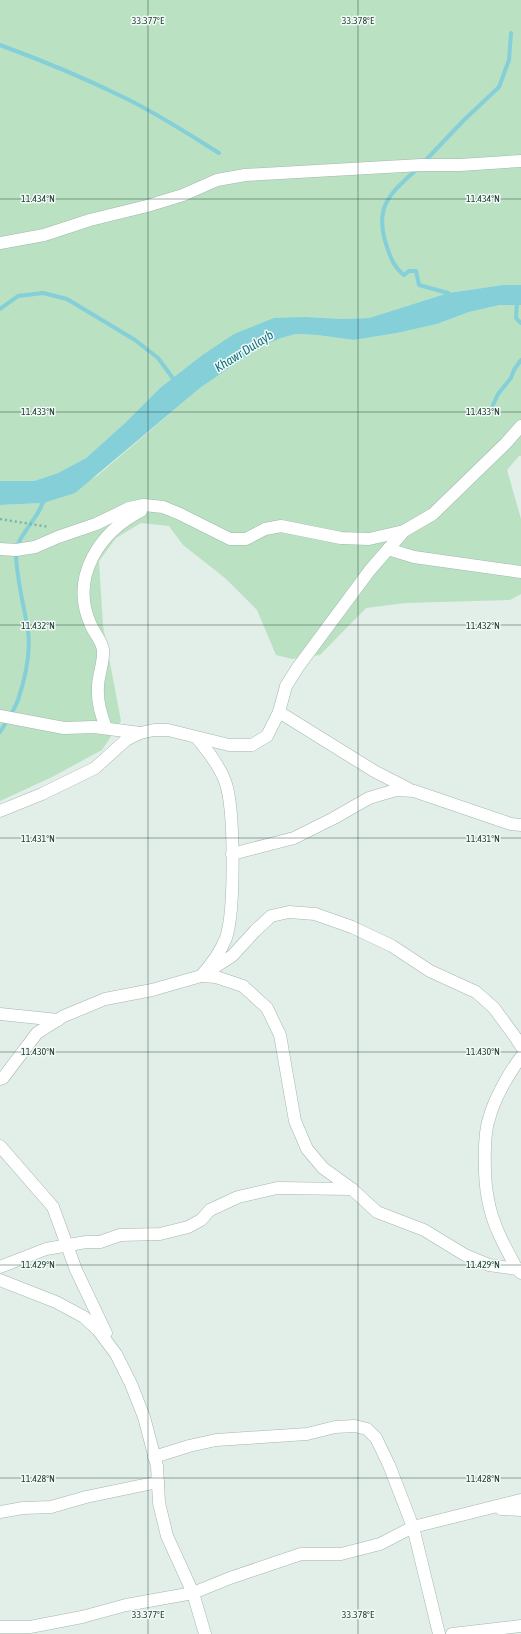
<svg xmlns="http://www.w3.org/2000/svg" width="521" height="1634" font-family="'Asap Condensed',sans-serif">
  <rect width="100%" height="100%" fill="#e2eee8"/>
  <!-- green -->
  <g fill="#b9e1c2">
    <path d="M0 0H521V285H503L448 293 369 318 339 319 201 356 160 388 125 423 86 458 58 473 34 481H0Z"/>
    <path d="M500 305H521V456H519L507 470 521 519V594L510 600 405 603 366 608 320 655 292 659 276 655 257 610 225 578 183 545 169 526 141 523 116 538 99 561 103 626 121 721 102 750 52 777 0 801V505L43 503 97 476 200 388 258 348 281 338 296 334 317 335 354 340 397 333 437 324 469 312Z"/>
  </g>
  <!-- water -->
  <path fill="#85cfd8" d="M503 285H521V305H500L469 312 437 324 397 333 354 340 317 335 296 334 281 338 258 348 200 388 75 493 43 503 0 505V481H34L58 473 86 458 125 423 160 388 201 356 234 334 274 318 305 317 339 319 369 318 448 293Z"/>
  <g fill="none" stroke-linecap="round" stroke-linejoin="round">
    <!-- stream -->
    <g stroke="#85cfd8" stroke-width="4">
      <path d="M0 45C41 60 82 77 121 96 155 112 187 133 219 153"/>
      <path d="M424 162 463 121 499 87 509 60 511 33"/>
      <path d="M418 168C390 194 373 206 387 247 391 259 394 267 404 275L409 271H416L419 285 448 293 452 297"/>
      <path d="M517 301 516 318 521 323"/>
      <path d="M0 309 18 296 43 293 67 299 135 340 158 358 175 381"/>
      <path d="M493 405 498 394 511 378 514 370 521 360"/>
      <path d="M0 732C6 722 14 711 18 700 25 679 31 653 28 631 24 605 16 578 16 552 17 536 41 516 44 498"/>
    </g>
    <!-- street casing -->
    <g stroke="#a4b7af" stroke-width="13">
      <g id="street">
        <path d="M0 243 44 235 90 220 147 206 183 195 217 180 245 175 421 165H460L521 161"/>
        <path d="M0 549 16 550 35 547 58 537 96 524 129 508 144 505 163 507 180 514 230 539H246L265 529 281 526 341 538 369 539 404 531 433 514 506 443 521 426"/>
        <path d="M388 549 414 557 521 572"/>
        <path d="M279 712 374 771 409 789"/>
        <path d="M0 716 64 728 94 727 140 733 154 730H168L229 745H252L267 736 279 712 286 686 298 667 370 570 404 531"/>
        <path d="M106 728C101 714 97 702 98 687 98 675 104 663 103 650 102 640 93 632 90 623 70 576 100 532 141 511"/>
        <path d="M197 738C208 751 219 765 225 781 235 807 235 911 226 938 220 953 212 964 201 976L216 977 243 986 267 1008 280 1035 295 1121 307 1149 323 1168 352 1189 377 1212 424 1230 465 1255 489 1265 517 1269 521 1273"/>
        <path d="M0 811 42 794 95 768 126 740 140 733"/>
        <path d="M232 854 294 838 334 818 369 798 396 790 414 791 511 824 521 825"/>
        <path d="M0 1014 58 1020"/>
        <path d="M0 1079 3 1078 37 1033 64 1016 105 999 152 990 201 976 232 956 255 931 271 916 289 912 315 914 352 927 392 946 430 971 476 992 494 1008 516 1038 521 1046"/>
        <path d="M0 1146 53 1207 76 1270 106 1333"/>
        <path d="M0 1267 46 1249 86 1242H100L120 1235 160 1234 188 1227 201 1220 210 1210 238 1197 277 1188 352 1189"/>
        <path d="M517 1269C505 1247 492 1224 488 1199 484 1181 483 1136 489 1119 494 1099 509 1073 521 1057"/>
        <path d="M0 1280 56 1302 84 1317 98 1330 116 1354 131 1384 144 1417 157 1466 159 1503 167 1536 193 1593 205 1634"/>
        <path d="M154 1457 189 1446 216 1440 307 1434 335 1427 355 1426 367 1429 376 1438 389 1465 413 1527 439 1634"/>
        <path d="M501 1509 521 1510"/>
        <path d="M0 1512 23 1508 51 1507 86 1497 158 1482"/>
        <path d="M0 1627H30L82 1617 126 1605 193 1593 230 1578 301 1554H341L380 1544 413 1527 521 1500"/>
        <path d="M452 1634 521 1626"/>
      </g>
    </g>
    <!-- path -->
    <path stroke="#7fb4a1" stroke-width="2.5" stroke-dasharray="2 3" stroke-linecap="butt" d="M0 519 49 527"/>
    <!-- street -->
    <use href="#street" stroke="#fff" stroke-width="12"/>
  </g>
  <!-- ticks -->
  <path fill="none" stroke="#204136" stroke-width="1" stroke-opacity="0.45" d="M148 0V1634M358 0V1634M0 199H521M0 412H521M0 625H521M0 838H521M0 1052H521M0 1265H521M0 1478H521"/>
  <g text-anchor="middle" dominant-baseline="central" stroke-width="3" stroke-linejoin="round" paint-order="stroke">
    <!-- water labels -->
    <g font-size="13" font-style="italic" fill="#147583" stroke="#f3faf6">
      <text transform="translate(244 351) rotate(-32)">Khawr Dulayb</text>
    </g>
  </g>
  <g font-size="10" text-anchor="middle" fill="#204136" stroke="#f3faf6" stroke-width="3" stroke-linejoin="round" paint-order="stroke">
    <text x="148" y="24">33.377°E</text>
    <text x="358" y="24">33.378°E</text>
    <text x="38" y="202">11.434°N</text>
    <text x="483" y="202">11.434°N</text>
    <text x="38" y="415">11.433°N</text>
    <text x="483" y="415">11.433°N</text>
    <text x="38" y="629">11.432°N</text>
    <text x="483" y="629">11.432°N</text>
    <text x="38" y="842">11.431°N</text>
    <text x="483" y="842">11.431°N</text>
    <text x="38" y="1055">11.430°N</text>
    <text x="483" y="1055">11.430°N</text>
    <text x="38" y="1268">11.429°N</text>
    <text x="483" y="1268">11.429°N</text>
    <text x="38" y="1482">11.428°N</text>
    <text x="483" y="1482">11.428°N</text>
    <text x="148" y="1618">33.377°E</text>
    <text x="358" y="1618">33.378°E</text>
  </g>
</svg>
